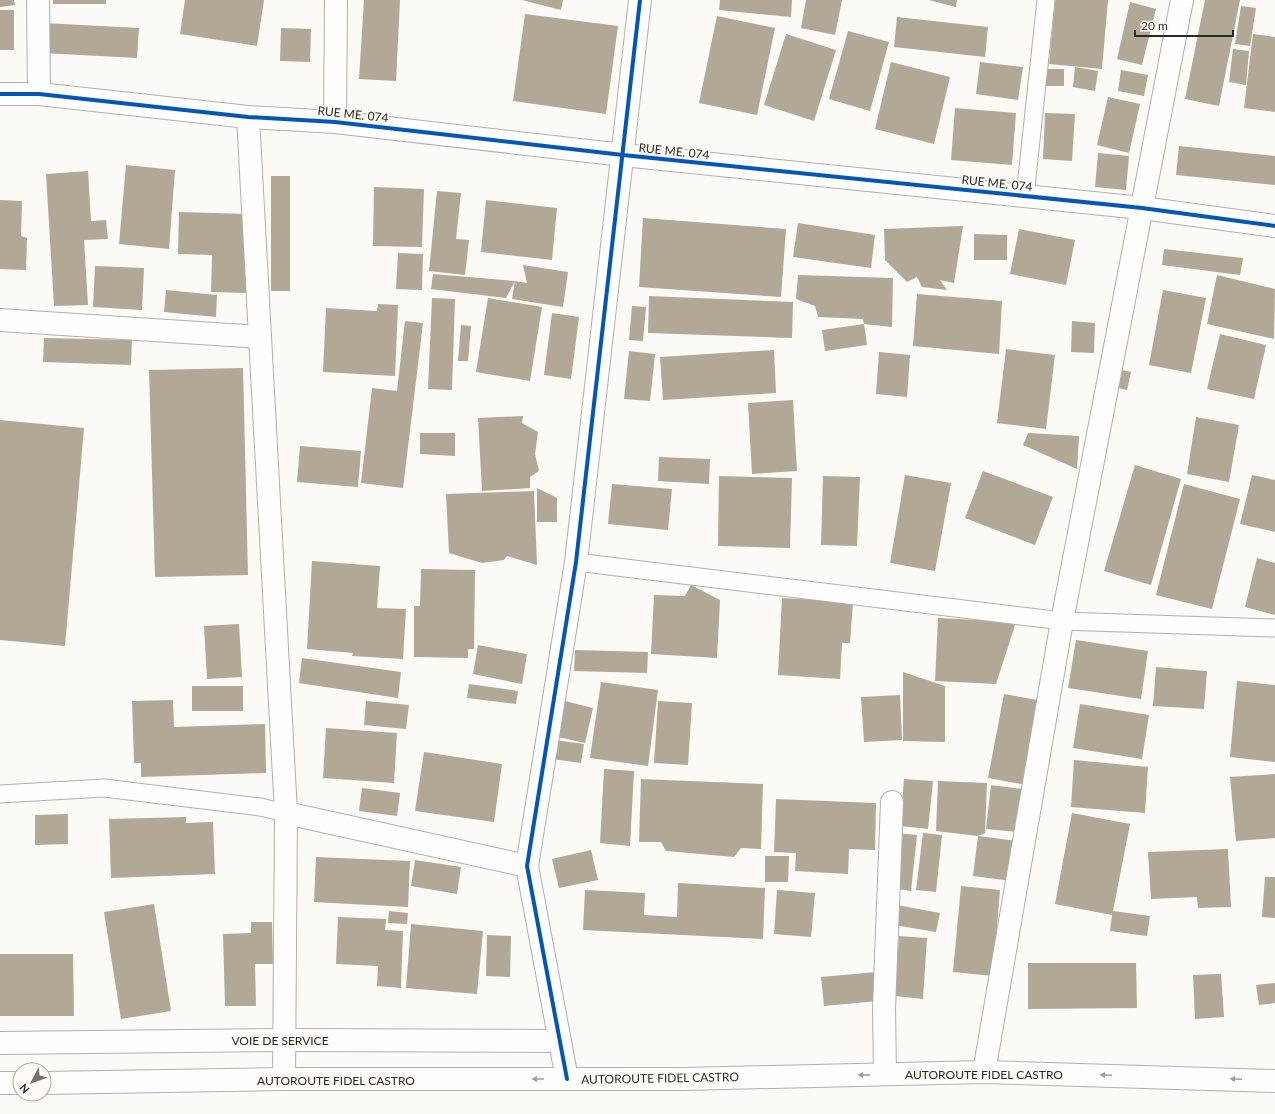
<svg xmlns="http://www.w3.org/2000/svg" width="1275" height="1114" font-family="Lato,sans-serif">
  <rect width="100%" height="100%" fill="#fcfaf7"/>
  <!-- building -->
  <g fill="#b1a895">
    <path d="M0 0H14L15 5 0 7Z"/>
    <rect x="53" y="0" width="53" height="4"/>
    <path d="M185 0H264L257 46 180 34Z"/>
    <path d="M364 0H400L396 81 359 79Z"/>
    <path d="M522 0H563L561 10Z"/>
    <path d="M720 0H792L791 17 719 10Z"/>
    <path d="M806 0H842L835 35 801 28Z"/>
    <path d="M929 0H957L956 7Z"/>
    <path d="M1055 0H1108L1102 69 1049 64Z"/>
    <path d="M1205 0H1240L1219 106 1185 99Z"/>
    <path d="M1130 2 1156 9 1142 65 1117 59Z"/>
    <path d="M1241 6 1256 8 1250 46 1235 44Z"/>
    <rect x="0" y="10" width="14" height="40"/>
    <path d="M525 14 618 26 606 114 513 101Z"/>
    <path d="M717 16 775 28 757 115 699 103Z"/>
    <path d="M897 17 988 27 985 57 894 47Z"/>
    <path d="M43 23 139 28 137 58 42 53Z"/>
    <path d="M281 28 311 29 310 62 280 61Z"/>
    <path d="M848 31 889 42 870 111 829 99Z"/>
    <path d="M786 34 836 50 814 121 764 105Z"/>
    <path d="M1253 34 1275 37V112L1244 108Z"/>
    <path d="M1233 49 1249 51 1246 85 1229 82Z"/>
    <path d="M891 62 950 77 934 144 875 129Z"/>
    <path d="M980 62 1023 67 1018 100 976 94Z"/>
    <path d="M1075 67 1098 71 1095 91 1073 87Z"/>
    <rect x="1046" y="69" width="18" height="17"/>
    <path d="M1121 70 1148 75 1144 96 1118 91Z"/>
    <path d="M1108 97 1140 104 1129 153 1097 145Z"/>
    <path d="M955 108 1016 113 1012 165 951 160Z"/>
    <path d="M1045 113 1075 114 1072 161 1043 159Z"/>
    <path d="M1179 146 1275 156V185L1176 175Z"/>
    <path d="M1098 153 1129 156 1126 190 1095 187Z"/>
    <path d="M126 165 175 170 169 249 119 244Z"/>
    <path d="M88 171 91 221 106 220 108 239 84 240 88 305 54 306 46 174Z"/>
    <rect x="271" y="176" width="19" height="115"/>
    <path d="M374 187 424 189 422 247 373 246Z"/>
    <path d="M437 191 461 193 456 239 469 240 465 275 429 271Z"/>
    <path d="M0 200 22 201 21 236 27 238 26 270 0 269Z"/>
    <path d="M486 200 557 208 552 260 481 252Z"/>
    <path d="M179 212 249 214 247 293 211 292 212 255 178 254Z"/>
    <path d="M643 218 786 229 781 297 639 287Z"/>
    <path d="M798 223 875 235 871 268 793 257Z"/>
    <path d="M963 226 954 283 940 280 947 290 922 287 917 277 907 282 885 260 884 229Z"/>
    <path d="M1019 229 1075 240 1066 285 1010 274Z"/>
    <path d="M974 234 1007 235V260H974Z"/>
    <path d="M1164 249 1243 258 1240 275 1162 265Z"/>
    <path d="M398 253 423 254 422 290 396 289Z"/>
    <path d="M523 265 568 272 563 307 512 299 515 281 527 283Z"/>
    <path d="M95 266 144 268 142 310 93 307Z"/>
    <path d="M433 274 515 281 506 298 431 289Z"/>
    <path d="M798 275 893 278 892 327 864 324 863 319 818 317 815 306 796 299Z"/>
    <path d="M1217 275 1275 289 1274 339 1207 324Z"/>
    <path d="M166 290 217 295 216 317 164 312Z"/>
    <path d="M1163 290 1206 298 1191 373 1149 365Z"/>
    <path d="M917 294 1002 301 999 354 913 346Z"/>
    <path d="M649 296 793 302 792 338 648 333Z"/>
    <path d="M432 298 455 299 452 390 428 389Z"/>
    <path d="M488 298 542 307 530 381 476 372Z"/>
    <path d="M378 304 398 305 395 376 323 372 326 308 377 311Z"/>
    <path d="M632 306 646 307 643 341 629 340Z"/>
    <path d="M552 313 579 317 571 379 544 375Z"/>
    <path d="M405 321 423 323 403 488 361 483 372 388 397 391Z"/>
    <path d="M1072 321 1095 323 1094 353 1071 352Z"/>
    <path d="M864 324 867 345 825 351 822 330Z"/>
    <path d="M461 325 471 326 468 361H458Z"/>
    <path d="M1220 334 1266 345 1254 399 1207 389Z"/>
    <path d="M44 338 132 340 131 365 43 362Z"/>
    <path d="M1006 349 1055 355 1046 429 997 423Z"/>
    <path d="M774 350 776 393 663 400 660 357Z"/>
    <path d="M629 351 655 354 650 401 624 399Z"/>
    <path d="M879 352 910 355 907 397 876 394Z"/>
    <path d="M243 368 248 575 155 577 149 370Z"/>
    <path d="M1122 370 1131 372 1127 390 1118 388Z"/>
    <path d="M793 400 797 471 752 474 748 403Z"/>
    <path d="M523 416 522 423 538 432 535 454 539 471 530 477V488L482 491 478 418Z"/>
    <path d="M1196 417 1239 425 1229 482 1187 474Z"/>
    <path d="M0 420 84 428 65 646 0 640Z"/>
    <path d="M420 433H455V456L420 454Z"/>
    <path d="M1028 433 1079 436 1077 469 1023 445Z"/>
    <path d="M300 446 361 451 358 487 297 482Z"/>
    <path d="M659 457 710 459 709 484 658 481Z"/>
    <path d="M1135 465 1181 479 1151 585 1104 571Z"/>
    <path d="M983 471 1053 497 1035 545 965 518Z"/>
    <path d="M905 475 951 483 935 571 890 563Z"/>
    <path d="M1252 475 1275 480V532L1240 524Z"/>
    <path d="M719 476 792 478 790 548 718 546Z"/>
    <path d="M823 476 860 477 857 546 821 545Z"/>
    <path d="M612 484 672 489 668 530 608 524Z"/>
    <path d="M1184 484 1240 499 1212 609 1156 595Z"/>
    <path d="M537 488 557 498V522H537Z"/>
    <path d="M534 491 537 565 507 556 504 560 482 563 449 553 446 494Z"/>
    <path d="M1257 558 1275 563V615L1245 607Z"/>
    <path d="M312 561 380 566 377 608 406 609 403 659 352 656 353 653 307 649Z"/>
    <path d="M421 569 475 570 474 649H468V658L414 657V606H420Z"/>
    <path d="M691 585 720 600 717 658 651 654 654 595 685 596Z"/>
    <path d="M782 598 853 602 850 643H842L840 679 778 675Z"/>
    <path d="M938 618 1016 622 996 684 935 681Z"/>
    <path d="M239 624 242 677 207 679 204 626Z"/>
    <path d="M1076 640 1148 651 1141 699 1068 688Z"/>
    <path d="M478 645 527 654 522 684 473 674Z"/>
    <path d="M575 650 648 652 647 673 574 671Z"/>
    <path d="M302 658 401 672 398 698 299 683Z"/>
    <path d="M1156 667 1207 671 1204 709 1153 706Z"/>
    <path d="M903 672 945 686V742L903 741Z"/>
    <path d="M1237 681 1275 685V762L1230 757Z"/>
    <path d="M601 682 658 690 648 766 590 758Z"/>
    <path d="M469 684 518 691 516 704 467 698Z"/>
    <rect x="192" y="686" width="51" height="25"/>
    <path d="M1004 694 1043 701 1027 785 988 778Z"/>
    <path d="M900 695 902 740 864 742 861 697Z"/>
    <path d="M173 700 174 727 265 724 266 773 141 777V763H134L132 701Z"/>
    <path d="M561 700 593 708 585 743 553 736Z"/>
    <path d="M366 701 409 705 406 729 364 725Z"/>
    <path d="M658 701 692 703 688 765 654 763Z"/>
    <path d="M1080 704 1149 715 1142 759 1073 748Z"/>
    <path d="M326 728 397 733 394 783 323 778Z"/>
    <path d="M555 740 584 744 581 763 552 759Z"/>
    <path d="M424 752 502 764 494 822 415 811Z"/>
    <path d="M1074 760 1148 767 1145 813 1071 807Z"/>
    <path d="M604 769 634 771 630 846 600 843Z"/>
    <path d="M1275 774V838L1236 841 1230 777Z"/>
    <path d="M641 779 763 784 761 849 741 848 734 857 666 851 661 842H639Z"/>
    <path d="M904 779 933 781 928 829 900 826Z"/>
    <path d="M938 781 987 783 985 833 978 836 936 831Z"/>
    <path d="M991 785 1023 789 1019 832 986 829Z"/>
    <path d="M362 788 400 793 397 816 359 811Z"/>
    <path d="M776 799 876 803 875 850 849 849 848 874 795 871 796 853 774 852Z"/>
    <path d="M1072 813 1130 824 1113 911 1150 916 1147 936 1110 931 1112 915 1055 904Z"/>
    <path d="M68 814V844L35 845V815Z"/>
    <path d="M186 817V823L213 822 215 874 111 878 109 819Z"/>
    <path d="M897 833 917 835 911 891 890 888Z"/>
    <path d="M923 833 942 835 936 892 916 890Z"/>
    <path d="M978 836 1017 841 1012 881 973 876Z"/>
    <path d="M1228 849 1231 907 1198 908 1197 897 1151 899 1148 852Z"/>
    <path d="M591 850 598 880 559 888 552 859Z"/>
    <path d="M765 856H789L788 882H765Z"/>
    <path d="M316 857 410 861 408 907 314 902Z"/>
    <path d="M415 860 461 867 457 894 411 886Z"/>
    <path d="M1265 877H1275V918L1262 917Z"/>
    <path d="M678 883 765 888 763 939 583 930 585 890 645 893 644 915 677 917Z"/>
    <path d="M961 886 1000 890 993 976 953 972Z"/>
    <path d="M777 890 815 893 811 937 774 934Z"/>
    <path d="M154 904 171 1011 121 1019 104 912Z"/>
    <path d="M897 905 940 913 936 932 894 925Z"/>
    <path d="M389 911 408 913 407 924 388 923Z"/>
    <path d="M338 917 386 919 385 930 403 931 401 988 377 986 378 966 336 964Z"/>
    <path d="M251 922H272L273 964H255L256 1006H225L223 934 251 933Z"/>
    <path d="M411 924 483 931 477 994 406 988Z"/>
    <path d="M487 935 511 936 510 977 486 976Z"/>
    <path d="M899 936 927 938 923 999 895 996Z"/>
    <path d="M0 954H73L74 1016H0Z"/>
    <path d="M1028 963H1136L1137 1008 1028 1009Z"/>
    <path d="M876 972 878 1001 824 1006 821 977Z"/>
    <path d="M1221 974 1224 1017 1195 1019 1193 975Z"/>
    <path d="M1275 983V1003L1259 1005 1256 985Z"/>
  </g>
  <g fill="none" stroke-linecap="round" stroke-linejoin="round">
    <!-- service casing -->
    <g stroke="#b1afac" stroke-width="19">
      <g id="service">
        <path d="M1025 196 1046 0"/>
        <path d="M576 562 1062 621 1275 628"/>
        <path d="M0 794 104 788 260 807 286 813"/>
      </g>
    </g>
    <!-- minor casing -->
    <g stroke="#b1afac" stroke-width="24">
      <g id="minor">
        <path d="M38 0 39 94"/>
        <path d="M0 94H39L248 117 335 122 623 155 1142 208 1275 226"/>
        <path d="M248 117 286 813 284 1079"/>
        <path d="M335 122 336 0"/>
        <path d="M0 320 260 337"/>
        <path d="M286 813 527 866"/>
        <path d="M0 1043 284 1040 560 1041"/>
        <path d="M984 1072 1062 621 1182 0"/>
        <path d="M885 1074 884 1009 892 802"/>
        <path d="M567 1079 527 866 576 562 640 0"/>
      </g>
    </g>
    <!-- trunk casing -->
    <g stroke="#b1afac" stroke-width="24">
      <g id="trunk">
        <path d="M0 1083H20"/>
        <path d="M44 1083 284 1079H683L984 1072 1275 1081"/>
      </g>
    </g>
    <!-- service -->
    <use href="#service" stroke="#fffefe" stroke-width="17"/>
    <!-- minor -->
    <use href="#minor" stroke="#fffefe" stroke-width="22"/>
    <!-- trunk -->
    <use href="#trunk" stroke="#fffefe" stroke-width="22"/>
    <!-- cycleway casing -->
    <g stroke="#fffaf4" stroke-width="6">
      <g id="cycleway">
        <path d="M0 94H39L248 117 335 122 623 155 1142 208 1275 226"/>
        <path d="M567 1079 527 866 576 562 640 0"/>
      </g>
    </g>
    <!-- cycleway -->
    <use href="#cycleway" stroke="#0057b8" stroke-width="4"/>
  </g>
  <!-- one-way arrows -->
  <defs><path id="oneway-solid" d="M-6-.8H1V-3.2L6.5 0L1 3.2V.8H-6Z"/></defs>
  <g fill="#9f9e9d">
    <use href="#oneway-solid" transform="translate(864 1075) rotate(179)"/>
    <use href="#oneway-solid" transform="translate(1106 1075) rotate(-178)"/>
    <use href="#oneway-solid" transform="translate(538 1079) rotate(180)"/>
    <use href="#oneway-solid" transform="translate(1236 1079) rotate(-178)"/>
  </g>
  <g text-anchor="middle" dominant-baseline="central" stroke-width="3.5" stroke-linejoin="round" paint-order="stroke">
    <!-- street labels -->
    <g font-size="12" fill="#2a2826" stroke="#fffaf4">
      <text transform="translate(353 114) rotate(6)">RUE ME. 074</text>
      <text transform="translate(674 151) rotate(6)">RUE ME. 074</text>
      <text transform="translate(997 183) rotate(6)">RUE ME. 074</text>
      <text x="280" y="1040">VOIE DE SERVICE</text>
      <text x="984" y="1074">AUTOROUTE FIDEL CASTRO</text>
      <text transform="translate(660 1078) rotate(-1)">AUTOROUTE FIDEL CASTRO</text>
      <text x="336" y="1080">AUTOROUTE FIDEL CASTRO</text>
    </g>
  </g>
  <!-- north arrow -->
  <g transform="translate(32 1082) rotate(229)"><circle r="19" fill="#fffaf4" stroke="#aaa6a2"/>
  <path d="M0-3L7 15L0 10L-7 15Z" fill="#74726f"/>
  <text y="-6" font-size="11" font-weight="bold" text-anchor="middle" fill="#2a2826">N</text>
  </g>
  <!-- scale -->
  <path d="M1135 30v6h98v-6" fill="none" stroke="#2a2826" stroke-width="2"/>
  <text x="1141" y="30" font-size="12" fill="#2a2826" stroke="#fffaf4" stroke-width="3" paint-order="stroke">20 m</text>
</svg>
